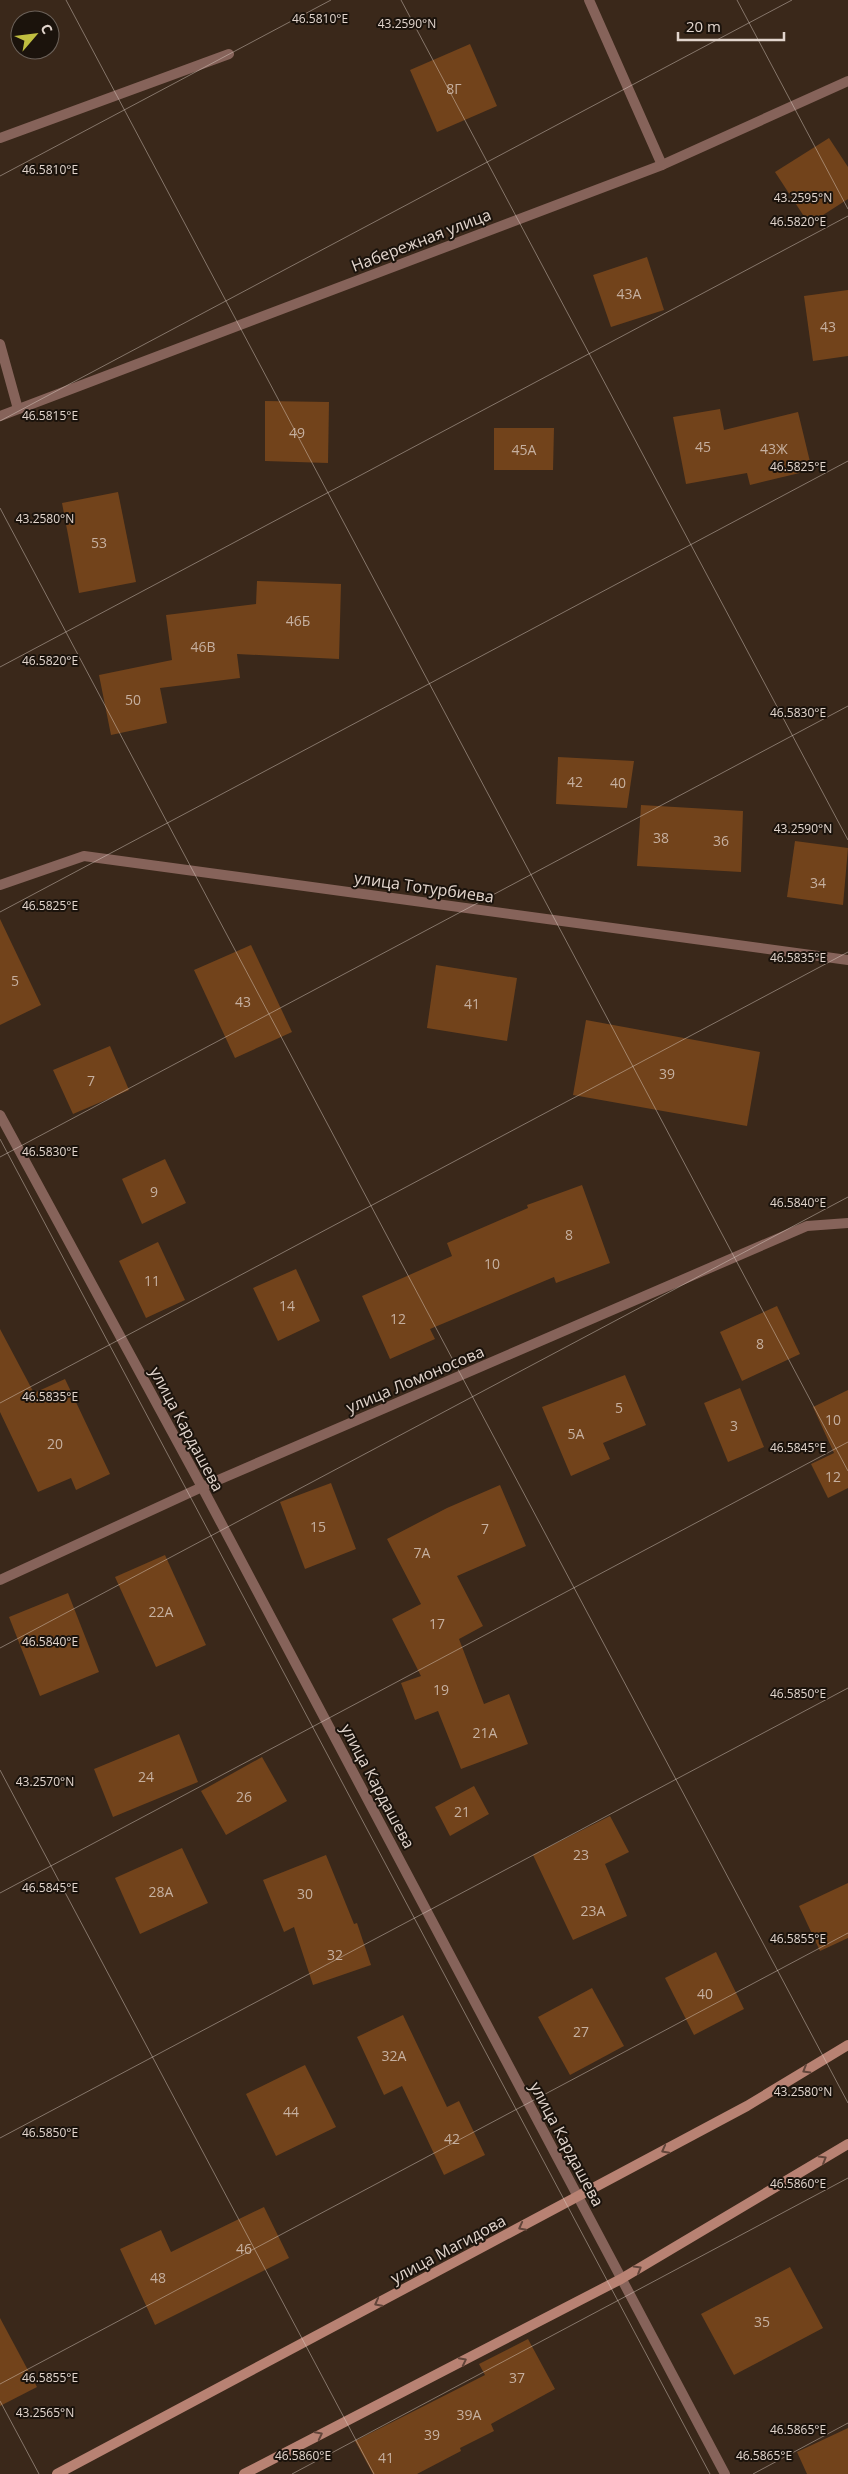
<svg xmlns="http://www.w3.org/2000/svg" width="848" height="2474" font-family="'Open Sans',sans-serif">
  <rect width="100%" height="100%" fill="#3a281a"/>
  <!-- building -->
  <g fill="#72431b">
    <path d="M470 44 497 106 437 132 410 70Z"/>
    <path d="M829 138 848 167V199L809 224 775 172Z"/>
    <path d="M647 257 664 310 611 327 593 275Z"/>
    <path d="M848 290V356L813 361 804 296Z"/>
    <path d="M265 401 329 402 328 463 265 461Z"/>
    <path d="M720 409 724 430 798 412 812 470 750 485 747 473 686 484 673 417Z"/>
    <path d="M494 428H554L553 470H494Z"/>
    <path d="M118 492 136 582 79 593 62 503Z"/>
    <path d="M257 581 341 584 339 659 237 654 240 678 160 688 167 723 111 735 99 675 172 660 166 615 256 604Z"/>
    <path d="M558 757 634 761 627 808 556 804Z"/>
    <path d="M641 805 743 811 741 872 637 866Z"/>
    <path d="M795 841 848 848 843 905 787 897Z"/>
    <path d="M0 919 41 1005 0 1025Z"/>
    <path d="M251 945 292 1032 235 1058 194 970Z"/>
    <path d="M436 965 517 978 507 1041 427 1028Z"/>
    <path d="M586 1020 760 1052 747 1126 573 1095Z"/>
    <path d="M110 1046 129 1090 73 1114 53 1070Z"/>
    <path d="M165 1159 186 1203 142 1224 122 1179Z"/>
    <path d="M582 1185 610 1263 556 1283 554 1277 430 1329 435 1339 390 1359 362 1296 452 1256 447 1243 528 1208 527 1205Z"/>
    <path d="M158 1242 185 1300 146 1318 119 1261Z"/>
    <path d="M296 1269 320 1321 278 1341 253 1288Z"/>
    <path d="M777 1306 800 1354 742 1381 720 1332Z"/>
    <path d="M0 1329 34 1393 65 1379 110 1474 76 1490 71 1478 38 1492 0 1412Z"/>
    <path d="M625 1375 646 1425 603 1443 610 1459 571 1476 542 1407Z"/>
    <path d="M740 1388 764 1447 728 1462 704 1403Z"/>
    <path d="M848 1390V1488L828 1498 811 1464 834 1453 813 1407Z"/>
    <path d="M331 1483 356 1549 305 1569 280 1502Z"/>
    <path d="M500 1485 526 1546 457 1576 483 1626 459 1639 484 1704 509 1694 528 1744 461 1769 438 1711 415 1720 401 1683 421 1676 392 1619 421 1604 387 1539 447 1508Z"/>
    <path d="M165 1555 206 1645 156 1667 115 1577Z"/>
    <path d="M68 1593 99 1672 40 1696 9 1617Z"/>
    <path d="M179 1734 198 1782 113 1817 94 1769Z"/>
    <path d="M262 1757 287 1801 226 1835 201 1791Z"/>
    <path d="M474 1786 489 1814 450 1836 435 1807Z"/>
    <path d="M610 1816 629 1852 605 1864 627 1916 573 1940 533 1855Z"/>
    <path d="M182 1848 208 1903 140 1934 115 1878Z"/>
    <path d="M326 1855 354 1924 357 1923 371 1965 313 1985 294 1927 284 1932 263 1880Z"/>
    <path d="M848 1883V1938L820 1951 799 1906Z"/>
    <path d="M716 1952 744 2009 694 2035 665 1978Z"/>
    <path d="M592 1988 624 2046 570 2075 538 2017Z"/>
    <path d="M403 2015 447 2107 459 2101 485 2155 444 2175 402 2086 384 2095 357 2037Z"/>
    <path d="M305 2065 336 2127 276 2156 246 2094Z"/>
    <path d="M264 2207 289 2258 155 2325 120 2249 161 2230 171 2252Z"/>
    <path d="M790 2267 823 2328 734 2375 701 2314Z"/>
    <path d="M0 2318 37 2387 0 2406Z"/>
    <path d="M528 2339 555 2389 491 2424 494 2431 460 2448 461 2451 417 2474H373L355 2441 485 2375 479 2364Z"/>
    <path d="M848 2428V2474H807L797 2452Z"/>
  </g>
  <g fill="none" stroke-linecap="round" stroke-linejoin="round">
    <!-- lane -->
    <g stroke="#86635a" stroke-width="10">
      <path d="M589 0 662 165"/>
      <path d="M0 138 229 54"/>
      <path d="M0 344 18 409"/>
    </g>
    <!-- street -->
    <g stroke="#86635a" stroke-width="10">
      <path d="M0 416 662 165 848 81"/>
      <path d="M0 885 84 856 848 960"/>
      <path d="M0 1115 202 1487 725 2474"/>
      <path d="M0 1580 202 1487 807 1226 848 1223"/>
    </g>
    <!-- secondary -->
    <g stroke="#b88273" stroke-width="10">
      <path d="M57 2474 747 2106 848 2045"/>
      <path d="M244 2474 621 2279 848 2144"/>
    </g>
  </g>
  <!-- one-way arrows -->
  <defs><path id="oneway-chevron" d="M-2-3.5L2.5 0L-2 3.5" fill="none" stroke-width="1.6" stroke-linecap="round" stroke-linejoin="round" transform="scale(1.25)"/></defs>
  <g stroke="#62453a">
    <use href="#oneway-chevron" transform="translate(806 2070) rotate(149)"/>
    <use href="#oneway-chevron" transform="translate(665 2150) rotate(152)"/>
    <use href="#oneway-chevron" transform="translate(823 2159) rotate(-31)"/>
    <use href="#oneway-chevron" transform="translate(522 2227) rotate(152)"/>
    <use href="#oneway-chevron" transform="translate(638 2269) rotate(-31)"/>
    <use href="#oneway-chevron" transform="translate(378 2303) rotate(152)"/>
    <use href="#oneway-chevron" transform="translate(463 2361) rotate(-27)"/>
    <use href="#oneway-chevron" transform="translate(319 2435) rotate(-27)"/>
  </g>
  <!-- ticks -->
  <path fill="none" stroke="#e2d5cd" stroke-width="1" stroke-opacity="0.45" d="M66 0 848 1471M401 0 848 840M737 0 848 209M0 176 331 0M0 421 792 0M0 508 848 2103M0 667 848 216M0 912 848 461M0 1139 710 2474M0 1157 848 706M0 1403 848 952M0 1648 848 1197M0 1770 374 2474M0 1893 848 1442M0 2138 848 1688M0 2384 848 1933M0 2401 39 2474M292 2474 848 2178M753 2474 848 2423"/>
  <g text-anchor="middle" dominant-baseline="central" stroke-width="4" stroke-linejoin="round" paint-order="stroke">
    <!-- number labels -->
    <g font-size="14" fill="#c6b0a0">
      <text x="454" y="88">8Г</text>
      <text x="629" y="293">43А</text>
      <text x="828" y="326">43</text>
      <text x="297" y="432">49</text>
      <text x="703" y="446">45</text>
      <text x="774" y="448">43Ж</text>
      <text x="524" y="449">45А</text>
      <text x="99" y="542">53</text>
      <text x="298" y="620">46Б</text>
      <text x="203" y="646">46В</text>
      <text x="133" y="699">50</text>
      <text x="575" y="781">42</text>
      <text x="618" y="782">40</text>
      <text x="661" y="837">38</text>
      <text x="721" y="840">36</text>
      <text x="818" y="882">34</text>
      <text x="15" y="980">5</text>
      <text x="243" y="1001">43</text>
      <text x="472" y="1003">41</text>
      <text x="667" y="1073">39</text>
      <text x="91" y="1080">7</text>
      <text x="154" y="1191">9</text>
      <text x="569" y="1234">8</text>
      <text x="492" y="1263">10</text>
      <text x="152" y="1280">11</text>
      <text x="287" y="1305">14</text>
      <text x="398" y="1318">12</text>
      <text x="760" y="1343">8</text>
      <text x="619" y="1407">5</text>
      <text x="833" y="1419">10</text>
      <text x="734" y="1425">3</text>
      <text x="576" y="1433">5А</text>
      <text x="55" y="1443">20</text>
      <text x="833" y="1476">12</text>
      <text x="318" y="1526">15</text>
      <text x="485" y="1528">7</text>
      <text x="422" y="1552">7А</text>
      <text x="161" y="1611">22А</text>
      <text x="437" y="1623">17</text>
      <text x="441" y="1689">19</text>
      <text x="485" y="1732">21А</text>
      <text x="146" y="1776">24</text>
      <text x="244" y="1796">26</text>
      <text x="462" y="1811">21</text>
      <text x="581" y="1854">23</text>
      <text x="161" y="1891">28А</text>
      <text x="305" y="1893">30</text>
      <text x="593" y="1910">23А</text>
      <text x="335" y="1954">32</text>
      <text x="705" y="1993">40</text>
      <text x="581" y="2031">27</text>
      <text x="394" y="2055">32А</text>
      <text x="291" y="2111">44</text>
      <text x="452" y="2138">42</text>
      <text x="244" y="2248">46</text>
      <text x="158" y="2277">48</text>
      <text x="762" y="2321">35</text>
      <text x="517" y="2377">37</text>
      <text x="469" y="2414">39А</text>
      <text x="432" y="2434">39</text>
      <text x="386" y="2457">41</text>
    </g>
    <!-- street labels -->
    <g font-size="16" fill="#e2d5cd" stroke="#1b130c">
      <text transform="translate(421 240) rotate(-21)">Набережная улица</text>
      <text transform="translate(424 887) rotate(8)">улица Тотурбиева</text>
      <text transform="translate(415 1379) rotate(-23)">улица Ломоносова</text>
      <text transform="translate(187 1429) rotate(62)">улица Кардашева</text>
      <text transform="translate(378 1786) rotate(62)">улица Кардашева</text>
      <text transform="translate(567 2144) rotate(62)">улица Кардашева</text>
      <text transform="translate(448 2249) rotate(-28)">улица Магидова</text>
    </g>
  </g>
  <g font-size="12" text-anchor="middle" fill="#e2d5cd" stroke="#1b130c" stroke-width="4" stroke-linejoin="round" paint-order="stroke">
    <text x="320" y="23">46.5810°E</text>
    <text x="407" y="28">43.2590°N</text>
    <text x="50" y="174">46.5810°E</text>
    <text x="803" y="202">43.2595°N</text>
    <text x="798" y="226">46.5820°E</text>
    <text x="50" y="420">46.5815°E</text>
    <text x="798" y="471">46.5825°E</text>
    <text x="45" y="523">43.2580°N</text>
    <text x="50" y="665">46.5820°E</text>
    <text x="798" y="717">46.5830°E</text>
    <text x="803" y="833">43.2590°N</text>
    <text x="50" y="910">46.5825°E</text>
    <text x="798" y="962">46.5835°E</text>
    <text x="50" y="1156">46.5830°E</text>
    <text x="798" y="1207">46.5840°E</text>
    <text x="50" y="1401">46.5835°E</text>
    <text x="798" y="1452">46.5845°E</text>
    <text x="50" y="1646">46.5840°E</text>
    <text x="798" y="1698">46.5850°E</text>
    <text x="45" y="1786">43.2570°N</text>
    <text x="50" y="1892">46.5845°E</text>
    <text x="798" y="1943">46.5855°E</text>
    <text x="803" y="2096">43.2580°N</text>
    <text x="50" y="2137">46.5850°E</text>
    <text x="798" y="2188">46.5860°E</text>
    <text x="50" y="2382">46.5855°E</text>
    <text x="45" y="2417">43.2565°N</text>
    <text x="798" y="2434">46.5865°E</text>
    <text x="303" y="2460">46.5860°E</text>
    <text x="764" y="2460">46.5865°E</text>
  </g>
  <!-- north arrow -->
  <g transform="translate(35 35) rotate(62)"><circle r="24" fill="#1b130c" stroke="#6b6159"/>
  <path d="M0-4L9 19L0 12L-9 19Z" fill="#c0be40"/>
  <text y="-8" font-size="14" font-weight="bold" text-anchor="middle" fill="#e2d5cd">С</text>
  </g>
  <!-- scale -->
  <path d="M678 32v8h106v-8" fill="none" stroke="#e2d5cd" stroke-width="2.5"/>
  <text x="686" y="32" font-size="15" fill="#e2d5cd" stroke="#1b130c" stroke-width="4" paint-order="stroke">20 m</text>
</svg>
